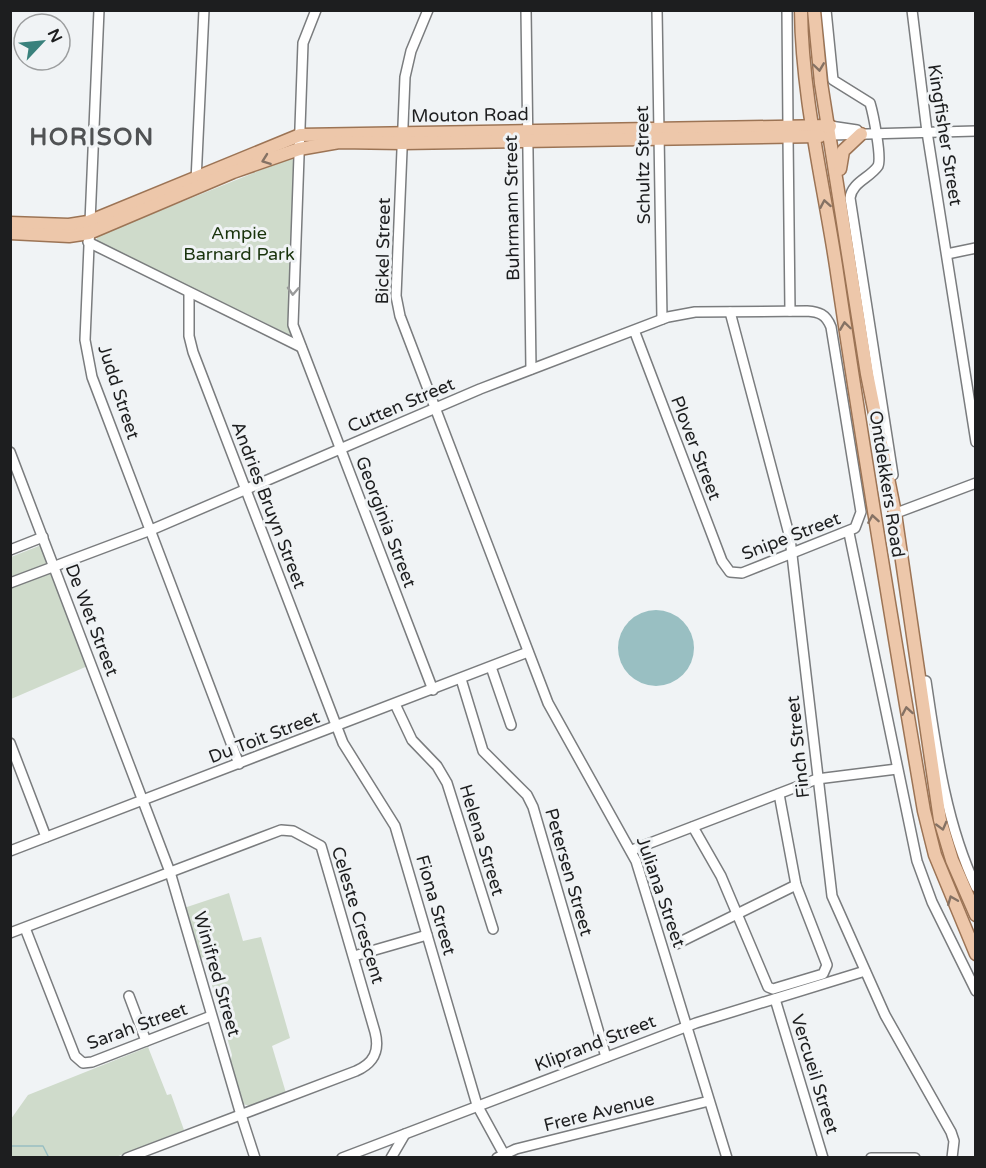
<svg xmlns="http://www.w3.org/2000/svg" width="986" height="1168" font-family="'Varela Round',sans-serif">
  <rect width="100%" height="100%" fill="#f0f3f5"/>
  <!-- green -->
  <g fill="#cfdbcb">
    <path d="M303 153 296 338 97 242V236Z"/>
    <path d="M44 544 90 665 11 699V557Z"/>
    <path d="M229 893 243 941 261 937 290 1038 272 1046 286 1093 251 1106 242 1104 230 1064 232 1055 204 957 198 959 184 908Z"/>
    <path d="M148 1047 167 1095 171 1094 184 1130 116 1157 11 1158V1119L28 1095Z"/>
  </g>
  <!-- water -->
  <circle fill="#99bfc2" cx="656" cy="648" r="38"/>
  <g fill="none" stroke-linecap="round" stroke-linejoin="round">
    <!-- stream -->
    <path stroke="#99bfc2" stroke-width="1.5" d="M10 1146H43L49 1158"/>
    <!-- minor casing -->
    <g stroke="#7a7c7e" stroke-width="12">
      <g id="minor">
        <path d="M99 10 85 340 92 377 239 764"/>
        <path d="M316 10 303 43 293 325 433 690"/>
        <path d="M428 10 411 51 405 77 396 296 400 316 548 703 636 861 727 1158"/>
        <path d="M526 10 531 369"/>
        <path d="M657 10 662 319"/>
        <path d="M787 10 788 128"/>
        <path d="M826 10 833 80 870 103C873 113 882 157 878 166 870 178 852 182 850 198L893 475"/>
        <path d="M912 10 927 132 976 442"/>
        <path d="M830 126 857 130"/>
        <path d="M831 135 976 131"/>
        <path d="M788 137 790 311"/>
        <path d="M196 181 204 10"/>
        <path d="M88 242 301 347"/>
        <path d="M947 254 976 248"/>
        <path d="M189 293V336L193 352 343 743 395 826 477 1105 506 1158"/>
        <path d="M730 312 790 538 832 896 885 1015 951 1132 954 1141 952 1158"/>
        <path d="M10 452 170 872 241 1115 255 1158"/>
        <path d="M899 512 976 483"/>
        <path d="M849 533 917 861 932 902 976 991"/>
        <path d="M10 550 43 537"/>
        <path d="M10 583 151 530 480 389 668 317 695 312 807 311C819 312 826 314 831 327L861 512 855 528 742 573 730 572 722 561 634 330"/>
        <path d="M491 667 511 725"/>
        <path d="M461 679 483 751 527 795 533 807 606 1057"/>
        <path d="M926 681C936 749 946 824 976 887"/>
        <path d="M395 704 412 740 437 766 447 783 493 929"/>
        <path d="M10 743 46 837"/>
        <path d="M693 827 721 876 768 987 773 989 823 974 827 965 796 885 779 794"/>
        <path d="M632 850 817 779 897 769"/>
        <path d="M10 851 528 652"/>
        <path d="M25 928 75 1056 83 1063 92 1062 211 1016"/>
        <path d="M10 933 281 830 293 831 321 846 375 1032C380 1051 374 1063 356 1071L127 1158"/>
        <path d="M676 944 796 885"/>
        <path d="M354 956 427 935"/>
        <path d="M129 996 146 1041"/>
        <path d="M775 999 823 1158"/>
        <path d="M342 1158 696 1023 865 971"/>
        <path d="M391 1158 405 1134"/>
        <path d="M497 1158 516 1149 709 1101"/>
        <path d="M871 1158H915"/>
      </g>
    </g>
    <!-- major casing -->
    <g stroke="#9c7455" stroke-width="15">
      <g id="major">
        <path d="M801 10C802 97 823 181 836 266 863 448 893 630 924 811L935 855 976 954"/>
        <path d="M814 10 821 83 867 374 895 513 940 820 952 860 976 915"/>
        <path d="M840 169 843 151 861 134"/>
        <path d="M10 223 69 225 88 222 300 135 830 126"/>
        <path d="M10 233 69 236 89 233 233 172 299 149 339 142 402 143 820 136"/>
      </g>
    </g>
    <!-- minor -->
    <use href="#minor" stroke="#fff" stroke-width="9"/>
    <!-- major -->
    <use href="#major" stroke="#edc7aa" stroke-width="12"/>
  </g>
  <!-- one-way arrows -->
  <defs><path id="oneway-chevron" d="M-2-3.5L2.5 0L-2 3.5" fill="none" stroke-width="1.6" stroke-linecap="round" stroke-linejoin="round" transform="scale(1.5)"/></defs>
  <g stroke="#857264">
    <use href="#oneway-chevron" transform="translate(819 67) rotate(82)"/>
    <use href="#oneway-chevron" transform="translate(266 160) rotate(160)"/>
    <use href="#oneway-chevron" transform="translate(825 204) rotate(-100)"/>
    <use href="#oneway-chevron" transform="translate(845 326) rotate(-98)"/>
    <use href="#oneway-chevron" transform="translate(873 519) rotate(-99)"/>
    <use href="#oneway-chevron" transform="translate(907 711) rotate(-100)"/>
    <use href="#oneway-chevron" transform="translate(942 826) rotate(75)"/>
    <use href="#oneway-chevron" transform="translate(952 900) rotate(-112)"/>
  </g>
  <use stroke="#999a9a" href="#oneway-chevron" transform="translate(293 291) rotate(93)"/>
  <g text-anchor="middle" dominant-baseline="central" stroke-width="6" stroke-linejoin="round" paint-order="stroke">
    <!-- street labels -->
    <g font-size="18" fill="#1d1e1f" stroke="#f0f3f5">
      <text transform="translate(470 115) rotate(-1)">Mouton Road</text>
      <text transform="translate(945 135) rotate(81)">Kingfisher Street</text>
      <text transform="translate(643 165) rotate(-91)">Schultz Street</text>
      <text transform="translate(512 208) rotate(-91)">Buhrmann Street</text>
      <text transform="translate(383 251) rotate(-89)">Bickel Street</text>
      <text transform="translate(119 392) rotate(72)">Judd Street</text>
      <text transform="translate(401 405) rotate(-23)">Cutten Street</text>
      <text transform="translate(696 448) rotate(69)">Plover Street</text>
      <text transform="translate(887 484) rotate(81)">Ontdekkers Road</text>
      <text transform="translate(269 505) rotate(69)">Andries Bruyn Street</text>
      <text transform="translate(386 522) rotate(69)">Georginia Street</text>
      <text transform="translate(791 536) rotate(-21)">Snipe Street</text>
      <text transform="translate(92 620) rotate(69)">De Wet Street</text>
      <text transform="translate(264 737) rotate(-21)">Du Toit Street</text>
      <text transform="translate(798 747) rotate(-96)">Finch Street</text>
      <text transform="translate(482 840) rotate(73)">Helena Street</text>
      <text transform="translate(569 872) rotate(74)">Petersen Street</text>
      <text transform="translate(661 892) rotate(71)">Juliana Street</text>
      <text transform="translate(436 905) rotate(74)">Fiona Street</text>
      <text transform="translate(358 915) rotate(73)">Celeste Crescent</text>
      <text transform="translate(217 974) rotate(74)">Winifred Street</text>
      <text transform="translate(137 1026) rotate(-20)">Sarah Street</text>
      <text transform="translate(595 1043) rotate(-21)">Kliprand Street</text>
      <text transform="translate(815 1074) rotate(73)">Vercueil Street</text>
      <text transform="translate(599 1112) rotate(-14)">Frere Avenue</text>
    </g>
    <!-- park labels -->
    <g font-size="18" fill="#19330c" stroke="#f0f3f5">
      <text x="239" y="233">Ampie<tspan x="239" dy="21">Barnard Park</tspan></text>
    </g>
    <!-- district labels -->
    <g font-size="24" font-weight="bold" letter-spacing="1.5" fill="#505254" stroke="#f0f3f5">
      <text x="92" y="137">HORISON</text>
    </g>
  </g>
  <!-- border -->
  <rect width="986" height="1168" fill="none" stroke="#1d1e1f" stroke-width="24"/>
  <!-- north arrow -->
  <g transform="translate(42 42) rotate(64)"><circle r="28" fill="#f0f3f5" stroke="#9c9e9f" stroke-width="1.5"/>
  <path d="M0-4.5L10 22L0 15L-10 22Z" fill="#39817c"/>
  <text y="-9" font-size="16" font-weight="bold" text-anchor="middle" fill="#1d1e1f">N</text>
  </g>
</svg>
